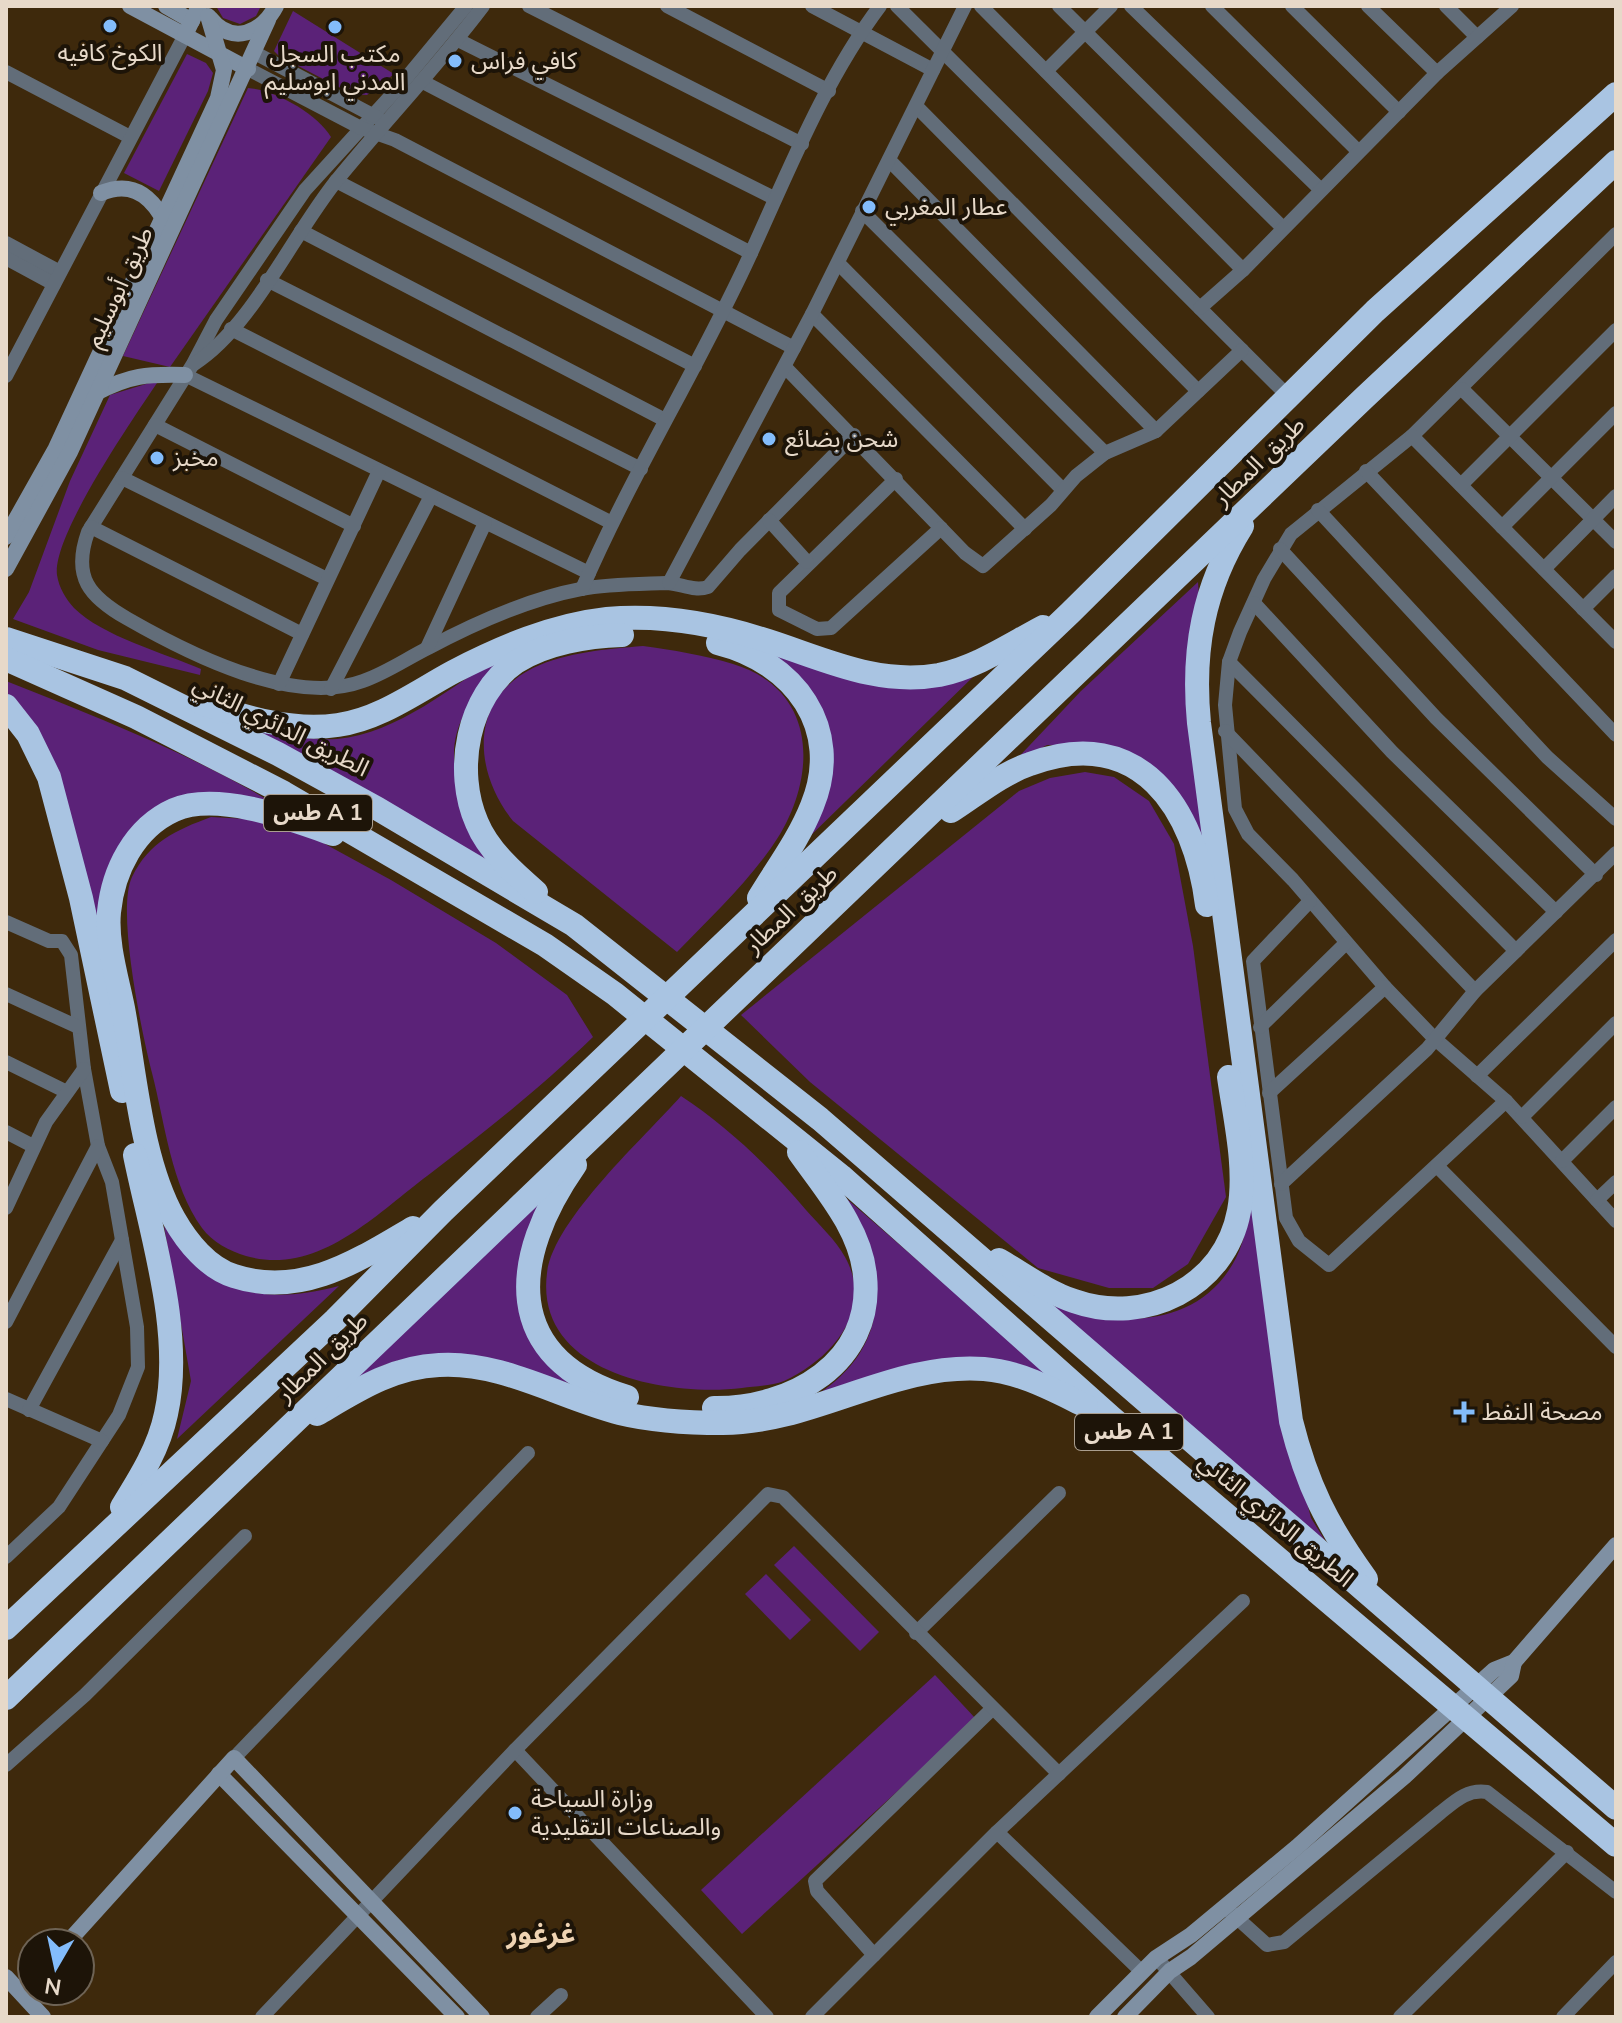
<svg xmlns="http://www.w3.org/2000/svg" width="1622" height="2023" font-family="'Nunito Sans','Noto Sans Arabic',sans-serif">
  <rect width="100%" height="100%" fill="#3e290c"/>
  <!-- green -->
  <g fill="#5b2278">
    <path d="M216 6H261L256 16 240 24 223 18Z"/>
    <path d="M293 11 394 74 367 95 352 94 279 56 274 51Z"/>
    <path d="M187 54 206 63 213 73 208 91 159 191 124 173Z"/>
    <path d="M248 88C276 90 317 114 331 137L170 367 123 356Z"/>
    <path d="M159 380C135 416 52 535 57 575 59 588 66 599 74 608 102 636 164 653 201 669L200 675 98 650 13 619 29 592 70 481 110 395Z"/>
    <path d="M1198 582 1199 598 1208 862 1190 813 1100 746 1047 745 1013 763 1081 691Z"/>
    <path d="M643 646C672 650 704 655 733 664 822 691 817 784 771 848 744 886 709 919 677 952L513 821C473 771 469 700 533 668 567 652 607 649 643 646Z"/>
    <path d="M764 652 786 654 976 674 802 844 829 762Z"/>
    <path d="M503 655C425 753 450 776 509 872L244 727C274 733 306 741 337 739 399 733 451 686 503 655Z"/>
    <path d="M6 681C99 718 192 754 278 806L174 802 105 889 94 926 78 862 6 704Z"/>
    <path d="M1085 772 1114 777 1149 801 1174 844 1193 946 1226 1197 1188 1264 1153 1288H1109L1038 1268 810 1082 741 1015 1019 791 1050 778Z"/>
    <path d="M211 817 283 821 391 880 496 943 567 995 593 1037C540 1088 489 1129 431 1173 378 1212 319 1277 246 1256 230 1251 212 1242 202 1228 171 1185 165 1123 152 1073 142 1034 116 911 132 877 149 842 176 830 211 817Z"/>
    <path d="M681 1096C728 1127 770 1167 806 1210 818 1224 836 1240 845 1257 875 1311 831 1359 784 1381 772 1386 755 1386 742 1388 669 1397 534 1374 547 1273 553 1220 645 1137 681 1096Z"/>
    <path d="M832 1186 1068 1391 1002 1366 811 1398C846 1379 878 1341 875 1297 873 1277 841 1209 832 1186Z"/>
    <path d="M550 1189 525 1328 571 1384C504 1362 444 1338 375 1369 355 1378 337 1394 319 1406Z"/>
    <path d="M1253 1192 1300 1476 1311 1518 1334 1555 1051 1305C1117 1327 1199 1330 1236 1258 1246 1238 1249 1213 1253 1192Z"/>
    <path d="M164 1226C210 1294 262 1306 339 1286L177 1439 191 1381Z"/>
    <path d="M794 1546 879 1632 860 1651 774 1565Z"/>
    <path d="M766 1574 811 1620 790 1640 745 1594Z"/>
    <path d="M935 1675 976 1719 742 1934 701 1890Z"/>
  </g>
  <g fill="none" stroke-linecap="round" stroke-linejoin="round">
    <!-- street -->
    <g stroke="#626d79" stroke-width="14">
      <path d="M466 6 398 88 305 190 216 320 193 364 88 532C72 577 89 597 128 619 189 654 293 707 363 681 386 673 406 659 428 648 475 623 528 599 581 589 607 584 639 584 666 583 680 583 694 592 708 587L740 550 854 435"/>
      <path d="M529 6 802 144"/>
      <path d="M667 6 829 91"/>
      <path d="M812 6 933 70"/>
      <path d="M897 6 1290 398"/>
      <path d="M981 6 1243 270"/>
      <path d="M1059 6 1283 228"/>
      <path d="M1131 6 1320 189"/>
      <path d="M1212 6 1358 151"/>
      <path d="M1292 6 1399 112"/>
      <path d="M1368 6 1437 73"/>
      <path d="M1446 6 1477 37"/>
      <path d="M458 40 774 198"/>
      <path d="M255 53 378 118"/>
      <path d="M248 69 361 128 395 140 794 348"/>
      <path d="M1046 71 1111 6"/>
      <path d="M6 72 130 137"/>
      <path d="M423 82 751 253"/>
      <path d="M916 106 1198 391"/>
      <path d="M889 160 1156 431"/>
      <path d="M336 181 695 366"/>
      <path d="M862 211 1105 453"/>
      <path d="M301 231 665 420"/>
      <path d="M1616 234 1412 436 1291 534 1264 579 1240 632 1229 662 1225 705 1235 809 1248 834 1293 880 1385 987 1434 1038 1506 1101 1616 1221"/>
      <path d="M6 243 60 272"/>
      <path d="M6 258 54 284"/>
      <path d="M838 263 1063 490"/>
      <path d="M267 280 641 469"/>
      <path d="M1200 308 1243 270 1437 73 1512 6"/>
      <path d="M812 314 1025 529"/>
      <path d="M231 329 612 523"/>
      <path d="M194 364C252 327 293 234 337 180 385 121 437 67 483 6"/>
      <path d="M785 367 965 553 983 566 1051 505 1076 476 1105 453 1156 431 1242 350"/>
      <path d="M185 375 589 573"/>
      <path d="M6 376 185 35"/>
      <path d="M1462 389 1616 542"/>
      <path d="M155 425 354 526"/>
      <path d="M1412 436 1616 642"/>
      <path d="M1366 471 1616 735"/>
      <path d="M122 478 327 579"/>
      <path d="M896 479 779 593V610L817 629 831 628 941 528"/>
      <path d="M1461 485 1616 330"/>
      <path d="M1318 510 1547 757 1616 819"/>
      <path d="M769 520 807 562"/>
      <path d="M91 527 302 634"/>
      <path d="M1502 527 1616 413"/>
      <path d="M1280 549 1436 718 1596 875"/>
      <path d="M1544 569 1616 496"/>
      <path d="M669 583 812 314 965 6"/>
      <path d="M582 589C632 473 699 367 751 253 789 170 825 79 880 6"/>
      <path d="M1254 603 1392 752 1556 912"/>
      <path d="M1583 609 1616 576"/>
      <path d="M427 648 485 523"/>
      <path d="M1229 662 1516 951"/>
      <path d="M279 684 379 471"/>
      <path d="M331 689 431 496"/>
      <path d="M1225 731 1475 991"/>
      <path d="M1310 901 1253 961 1286 1218 1299 1241 1329 1265 1506 1101"/>
      <path d="M6 922 49 941H62L71 955 84 1069 98 1146 112 1182 137 1327 138 1367 119 1415 59 1507 6 1557"/>
      <path d="M6 994 78 1027"/>
      <path d="M1260 1027 1346 943"/>
      <path d="M6 1062 67 1092"/>
      <path d="M1477 1076 1616 940"/>
      <path d="M1269 1093 1385 987"/>
      <path d="M1522 1117 1616 1023"/>
      <path d="M6 1132 33 1146"/>
      <path d="M1562 1161 1616 1107"/>
      <path d="M1437 1166 1616 1347"/>
      <path d="M1281 1184 1427 1049 1475 991 1616 853"/>
      <path d="M1597 1200 1616 1182"/>
      <path d="M6 1208 46 1122 84 1069"/>
      <path d="M6 1322 98 1146"/>
      <path d="M6 1399 102 1441"/>
      <path d="M29 1410 122 1240"/>
      <path d="M916 1633 1059 1493"/>
      <path d="M515 1750 767 2017"/>
      <path d="M234 1758 528 1453"/>
      <path d="M6 1765 85 1695 245 1536"/>
      <path d="M997 1832 1142 1972"/>
      <path d="M1225 1907 1267 1945 1284 1942 1440 1813C1455 1801 1467 1789 1487 1792L1616 1892"/>
      <path d="M874 1955 817 1891 815 1881 992 1709"/>
      <path d="M1162 1964 1208 2017"/>
      <path d="M262 2017 515 1750 768 1494 783 1497 1059 1774"/>
      <path d="M537 2017 561 1995"/>
      <path d="M812 2017 997 1832 1243 1601"/>
      <path d="M1400 2017 1567 1852"/>
      <path d="M1563 2017 1616 1962"/>
    </g>
    <!-- secondary -->
    <g stroke="#7f90a3" stroke-width="16">
      <path d="M130 6 248 69"/>
      <path d="M166 6 192 21"/>
      <path d="M210 18C232 46 262 33 276 6"/>
      <path d="M185 35 199 6"/>
      <path d="M101 193C128 182 147 192 161 215"/>
      <path d="M96 393C130 375 147 374 185 375"/>
      <path d="M6 537 55 450 218 98 224 70 208 16"/>
      <path d="M6 569 70 452 268 20"/>
      <path d="M219 1774 457 2017"/>
      <path d="M67 1943 234 1758 482 2017"/>
      <path d="M6 1977 43 2017"/>
      <path d="M1097 2017 1156 1958 1191 1935 1297 1847 1494 1670 1514 1662 1616 1545"/>
      <path d="M1125 2017 1170 1971 1191 1957 1404 1777 1511 1676 1514 1662"/>
    </g>
    <!-- highway -->
    <g stroke="#a9c4e2" stroke-width="24">
      <path d="M1242 526C1203 588 1192 651 1199 723L1291 1421C1307 1485 1327 1525 1366 1579"/>
      <path d="M6 639 125 678 278 754 378 809 574 925 820 1119 1616 1808"/>
      <path d="M718 643C794 662 844 728 812 806 799 839 777 868 759 898"/>
      <path d="M6 659 136 717 284 793 545 945 615 994 841 1176 1113 1419 1616 1845"/>
      <path d="M201 703C245 717 291 732 338 725 380 719 416 692 453 672 501 647 553 625 607 619 662 614 716 624 768 641 824 659 878 686 939 675 977 667 1009 645 1043 627"/>
      <path d="M6 706 28 734 49 777 81 898 122 1091"/>
      <path d="M951 811C976 795 1001 774 1030 764 1140 723 1195 809 1207 905"/>
      <path d="M333 834C291 819 217 791 174 810 134 828 113 871 109 912 106 943 117 978 123 1008 135 1073 141 1161 174 1219 187 1242 208 1268 234 1276 301 1298 357 1261 413 1228"/>
      <path d="M536 892C514 873 488 850 477 823 454 771 467 696 516 662 545 643 588 636 622 635"/>
      <path d="M575 1165C510 1258 500 1358 627 1397"/>
      <path d="M999 1260C1023 1274 1047 1292 1074 1301 1145 1326 1225 1287 1239 1211 1247 1168 1235 1119 1229 1077"/>
      <path d="M714 1408C791 1409 874 1363 865 1276 861 1229 825 1189 799 1152"/>
      <path d="M317 1414C356 1391 392 1367 439 1365 501 1361 561 1398 620 1413 653 1421 689 1423 723 1423 813 1423 894 1362 984 1369 1021 1372 1053 1390 1086 1406"/>
      <path d="M122 1507C140 1478 159 1448 166 1414 184 1333 151 1234 135 1155"/>
      <path d="M6 1628 335 1320 443 1211 1070 613 1375 311 1616 94"/>
      <path d="M6 1698 1365 397 1616 162"/>
    </g>
  </g>
  <!-- markers -->
  <g fill="#83bcfb" stroke="#1d1408" stroke-width="3">
    <circle cx="110" cy="26" r="8"/>
    <circle cx="335" cy="27" r="8"/>
    <circle cx="455" cy="61" r="8"/>
    <circle cx="869" cy="207" r="8"/>
    <circle cx="769" cy="439" r="8"/>
    <circle cx="157" cy="458" r="8"/>
    <path d="M1460 1400h8v8h8v8h-8v8h-8v-8h-8v-8h8z"/>
    <circle cx="515" cy="1813" r="8"/>
  </g>
  <g text-anchor="middle" dominant-baseline="central" stroke-width="8" stroke-linejoin="round" paint-order="stroke">
    <!-- shield labels -->
    <g fill="#1d1408" stroke="#aa9e8f" stroke-width="2">
      <rect x="264" y="795" width="108" height="36" rx="6"/>
      <rect x="1075" y="1414" width="108" height="36" rx="6"/>
    </g>
    <g font-size="22" font-weight="bold" fill="#e7d9c9">
      <text x="318" y="813">طس A 1</text>
      <text x="1129" y="1432">طس A 1</text>
    </g>
    <!-- poi labels -->
    <g font-size="24" fill="#e7d9c9" stroke="#1d1408" text-anchor="start">
      <text x="110" y="53" text-anchor="middle">الكوخ كافيه</text>
      <text x="335" y="54" text-anchor="middle">مكتب السجل<tspan x="335" dy="28">المدني ابوسليم</tspan></text>
      <text x="471" y="61">كافي فراس</text>
      <text x="885" y="207">عطار المغربي</text>
      <text x="785" y="439">شحن بضائع</text>
      <text x="173" y="458">مخبز</text>
      <text x="1482" y="1412">مصحة النفط</text>
      <text x="531" y="1799">وزارة السياحة<tspan x="531" dy="28">والصناعات التقليدية</tspan></text>
    </g>
    <!-- street labels -->
    <g font-size="24" fill="#e7d9c9" stroke="#1d1408">
      <text transform="translate(119 287) rotate(-65)">طريق أبوسليم</text>
      <text transform="translate(1259 461) rotate(-44)">طريق المطار</text>
      <text transform="translate(281 726) rotate(27)">الطريق الدائري الثاني</text>
      <text transform="translate(791 909) rotate(-43)">طريق المطار</text>
      <text transform="translate(322 1357) rotate(-44)">طريق المطار</text>
      <text transform="translate(1276 1520) rotate(40)">الطريق الدائري الثاني</text>
    </g>
    <!-- quarter labels -->
    <g font-size="28" font-weight="bold" fill="#eed3b3" stroke="#1d1408">
      <text x="541" y="1934">غرغور</text>
    </g>
  </g>
  <!-- border -->
  <rect width="1622" height="2023" fill="none" stroke="#e7d9c9" stroke-width="16"/>
  <!-- north arrow -->
  <g transform="translate(56 1967) rotate(189)"><circle r="38" fill="#1d1408" stroke="#6e6355" stroke-width="2"/>
  <path d="M0-6L14 30L0 20L-14 30Z" fill="#83bcfb"/>
  <text y="-12" font-size="22" font-weight="bold" text-anchor="middle" fill="#e7d9c9">N</text>
  </g>
</svg>
